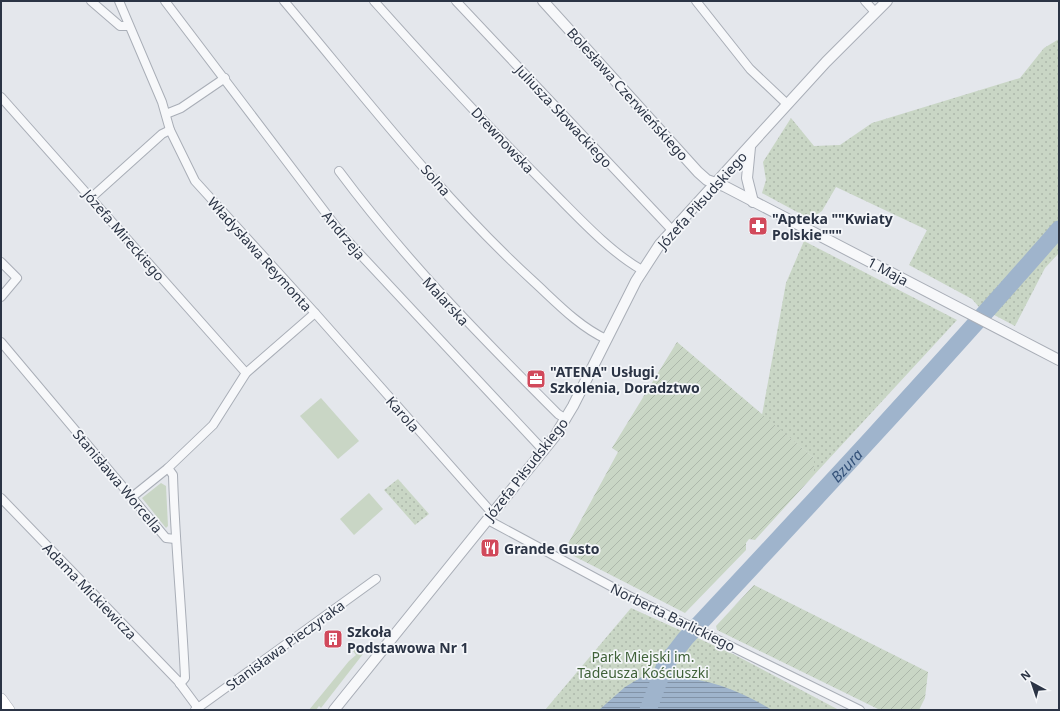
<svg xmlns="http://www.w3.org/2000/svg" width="1060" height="711" font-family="'Noto Sans',sans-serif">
  <defs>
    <pattern id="park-dots" width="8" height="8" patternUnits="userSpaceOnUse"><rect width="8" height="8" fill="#c9d6c5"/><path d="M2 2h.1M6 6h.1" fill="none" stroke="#adb8ab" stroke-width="1.8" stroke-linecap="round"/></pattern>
    <pattern id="garden-furrows" width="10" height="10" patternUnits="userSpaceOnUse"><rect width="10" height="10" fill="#c9d6c5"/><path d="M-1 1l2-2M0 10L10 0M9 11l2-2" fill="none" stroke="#adb8ab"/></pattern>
    <pattern id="water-rules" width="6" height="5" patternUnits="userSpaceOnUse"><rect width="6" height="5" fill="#9fb4cc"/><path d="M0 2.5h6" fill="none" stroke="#8293a7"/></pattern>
  </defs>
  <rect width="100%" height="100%" fill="#e4e7ec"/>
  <!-- grass -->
  <g fill="#c9d6c5">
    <path d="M321 398 359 441 338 459 300 416Z"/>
    <path d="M161 483 166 486 168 526 166 528 142 498Z"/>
    <path d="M369 493 383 509 354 535 340 519Z"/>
    <path d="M360 646 363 649V654L321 708 319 706 316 710H309L349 661 356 655 353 651Z"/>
  </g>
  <!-- park -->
  <g fill="url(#park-dots)">
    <path d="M1059 39V253L1045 268 1015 326 979 307 972 299 909 265 927 230 836 187 822 211 810 219 762 193 766 180 763 162 791 118 814 146 840 145 872 123 1020 78 1044 48Z"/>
    <path d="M804 241 957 320 814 475V458L762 415 786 283Z"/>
    <path d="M398 479 429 514 415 525 384 490Z"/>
    <path d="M631 608 735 655 839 710H545Z"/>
  </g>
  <!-- garden -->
  <g fill="url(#garden-furrows)">
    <path d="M677 342 814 458V475L755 540 749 539 746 543V550L685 613 564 551 618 452 612 448Z"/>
    <path d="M754 585 928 672 925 698 919 710H880L717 630 716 626Z"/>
  </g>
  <!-- water -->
  <path fill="url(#water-rules)" d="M665 665 674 677C711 679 740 691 772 710H599L625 687 660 666Z"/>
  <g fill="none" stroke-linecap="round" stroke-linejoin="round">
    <!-- river -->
    <path stroke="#9fb4cc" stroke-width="17" id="s1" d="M648 710 665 665 685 639C811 504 937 369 1059 229"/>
    <!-- minor casing -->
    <g stroke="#a9aeb7" stroke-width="10">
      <g id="minor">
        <path d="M91 1 120 26H128"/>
        <path d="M119 1 162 102 170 130 195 181 315 313 493 514"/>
        <path d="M165 1 344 237 544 451"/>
        <path d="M284 1C364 96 441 197 533 281 556 302 578 326 606 339"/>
        <path d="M374 1C432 66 491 130 553 192 578 217 610 252 642 270"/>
        <path d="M456 1 672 230"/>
        <path d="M696 1 750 69 787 104"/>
        <path d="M865 1 875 12"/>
        <path d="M1 97 246 373"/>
        <path d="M166 114 181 108 225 78"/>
        <path d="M339 171C406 261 479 335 558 414L566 419"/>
        <path d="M92 197 162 134 170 130"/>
        <path d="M1 262 17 278 1 297"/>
        <path d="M1 342 166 538 175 539"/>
        <path d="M132 497 168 468"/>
        <path d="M1 498 178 681 198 708"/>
        <path d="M488 520 629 596 860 710"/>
        <path d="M180 684 185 678C182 610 175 543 173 475L168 468 213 425 246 373 315 313"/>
        <path d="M195 710 376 579"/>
      </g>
    </g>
    <!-- tertiary casing -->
    <g stroke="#a9aeb7" stroke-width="12">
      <g id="tertiary">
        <path d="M543 1 698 172 707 180 724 186 1059 360"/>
        <path d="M750 147 747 178 753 202"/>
        <path d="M334 710 555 436 573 406 636 281 660 244 826 62 887 1"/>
      </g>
    </g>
    <!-- secondary casing -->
    <g stroke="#a9aeb7" stroke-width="12">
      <path id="secondary" d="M1 699 9 710"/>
    </g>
    <!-- minor -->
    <use href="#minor" stroke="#f7f8fa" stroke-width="8"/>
    <!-- tertiary -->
    <use href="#tertiary" stroke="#f7f8fa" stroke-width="10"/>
    <!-- secondary -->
    <use href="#secondary" stroke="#fff" stroke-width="11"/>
  </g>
  <!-- icons -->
  <defs>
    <g id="pharmacy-square" transform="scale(1)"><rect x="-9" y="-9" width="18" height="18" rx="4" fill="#d1495b" stroke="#f4f6f9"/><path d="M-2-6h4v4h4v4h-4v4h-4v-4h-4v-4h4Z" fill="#fff"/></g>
    <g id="office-square" transform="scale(1)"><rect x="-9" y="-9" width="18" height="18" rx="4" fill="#d1495b" stroke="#f4f6f9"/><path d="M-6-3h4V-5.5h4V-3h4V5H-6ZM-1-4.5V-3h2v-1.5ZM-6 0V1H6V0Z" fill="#fff"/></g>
    <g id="restaurant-square" transform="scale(1)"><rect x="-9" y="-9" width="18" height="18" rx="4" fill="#d1495b" stroke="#f4f6f9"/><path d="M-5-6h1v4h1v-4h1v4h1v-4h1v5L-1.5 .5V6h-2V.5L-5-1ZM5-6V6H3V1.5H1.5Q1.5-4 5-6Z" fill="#fff"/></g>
    <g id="building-square" transform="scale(1)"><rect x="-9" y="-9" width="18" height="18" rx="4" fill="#d1495b" stroke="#f4f6f9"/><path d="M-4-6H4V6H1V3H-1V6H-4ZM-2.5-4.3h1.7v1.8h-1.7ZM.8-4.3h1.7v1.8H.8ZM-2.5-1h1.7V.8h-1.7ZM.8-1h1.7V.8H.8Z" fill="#fff"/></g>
  </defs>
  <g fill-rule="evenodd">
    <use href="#pharmacy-square" x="758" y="226"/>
    <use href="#office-square" x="536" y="379"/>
    <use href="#restaurant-square" x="490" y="548"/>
    <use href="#building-square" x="333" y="639"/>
  </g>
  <g text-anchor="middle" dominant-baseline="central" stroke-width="3.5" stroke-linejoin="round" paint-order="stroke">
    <!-- street labels -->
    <g font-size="14" fill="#2b3445" stroke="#f4f6f9">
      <text transform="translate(628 94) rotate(48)">Bolesława Czerwieńskiego</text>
      <text transform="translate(564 116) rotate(47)">Juliusza Słowackiego</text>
      <text transform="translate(503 140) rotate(47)">Drewnowska</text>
      <text transform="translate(436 180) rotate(49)">Solna</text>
      <text transform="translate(702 200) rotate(-48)">Józefa Piłsudskiego</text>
      <text transform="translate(124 235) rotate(49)">Józefa Mireckiego</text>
      <text transform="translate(344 235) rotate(50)">Andrzeja</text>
      <text transform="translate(260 254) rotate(48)">Władysława Reymonta</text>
      <text transform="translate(888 271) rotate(28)">1 Maja</text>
      <text transform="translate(446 301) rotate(47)">Malarska</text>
      <text transform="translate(403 414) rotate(49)">Karola</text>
      <text transform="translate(526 469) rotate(-52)">Józefa Piłsudskiego</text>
      <text transform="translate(118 481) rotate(50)">Stanisława Worcella</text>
      <text transform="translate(90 591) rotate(46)">Adama Mickiewicza</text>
      <text transform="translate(673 617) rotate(26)">Norberta Barlickiego</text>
      <text transform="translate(285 645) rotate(-36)">Stanisława Pieczyraka</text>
    </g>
    <!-- poi labels -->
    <g font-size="14" font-weight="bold" fill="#2b3445" stroke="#f4f6f9" text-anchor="start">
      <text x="772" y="218">"Apteka ""Kwiaty<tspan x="772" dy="16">Polskie"""</tspan></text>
      <text x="550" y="371">"ATENA" Usługi,<tspan x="550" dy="16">Szkolenia, Doradztwo</tspan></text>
      <text x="504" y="548">Grande Gusto</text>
      <text x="347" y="631">Szkoła<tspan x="347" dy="16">Podstawowa Nr 1</tspan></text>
    </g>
    <!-- park labels -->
    <g font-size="14" fill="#3f6138" stroke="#f4f6f9">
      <text x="643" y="656">Park Miejski im.<tspan x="643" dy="16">Tadeusza Kościuszki</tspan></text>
    </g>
    <!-- water labels -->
    <g font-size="15" font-style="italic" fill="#34527a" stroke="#f4f6f9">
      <text stroke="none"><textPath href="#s1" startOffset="318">Bzura</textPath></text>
    </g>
  </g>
  <!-- border -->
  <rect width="1060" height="711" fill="none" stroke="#2b3445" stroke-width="4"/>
  <!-- north arrow -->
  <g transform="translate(1032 683) rotate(320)" stroke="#f4f6f9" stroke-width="3" paint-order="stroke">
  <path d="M0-3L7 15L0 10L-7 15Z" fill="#2b3445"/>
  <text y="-6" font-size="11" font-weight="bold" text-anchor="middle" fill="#2b3445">N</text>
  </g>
</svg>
